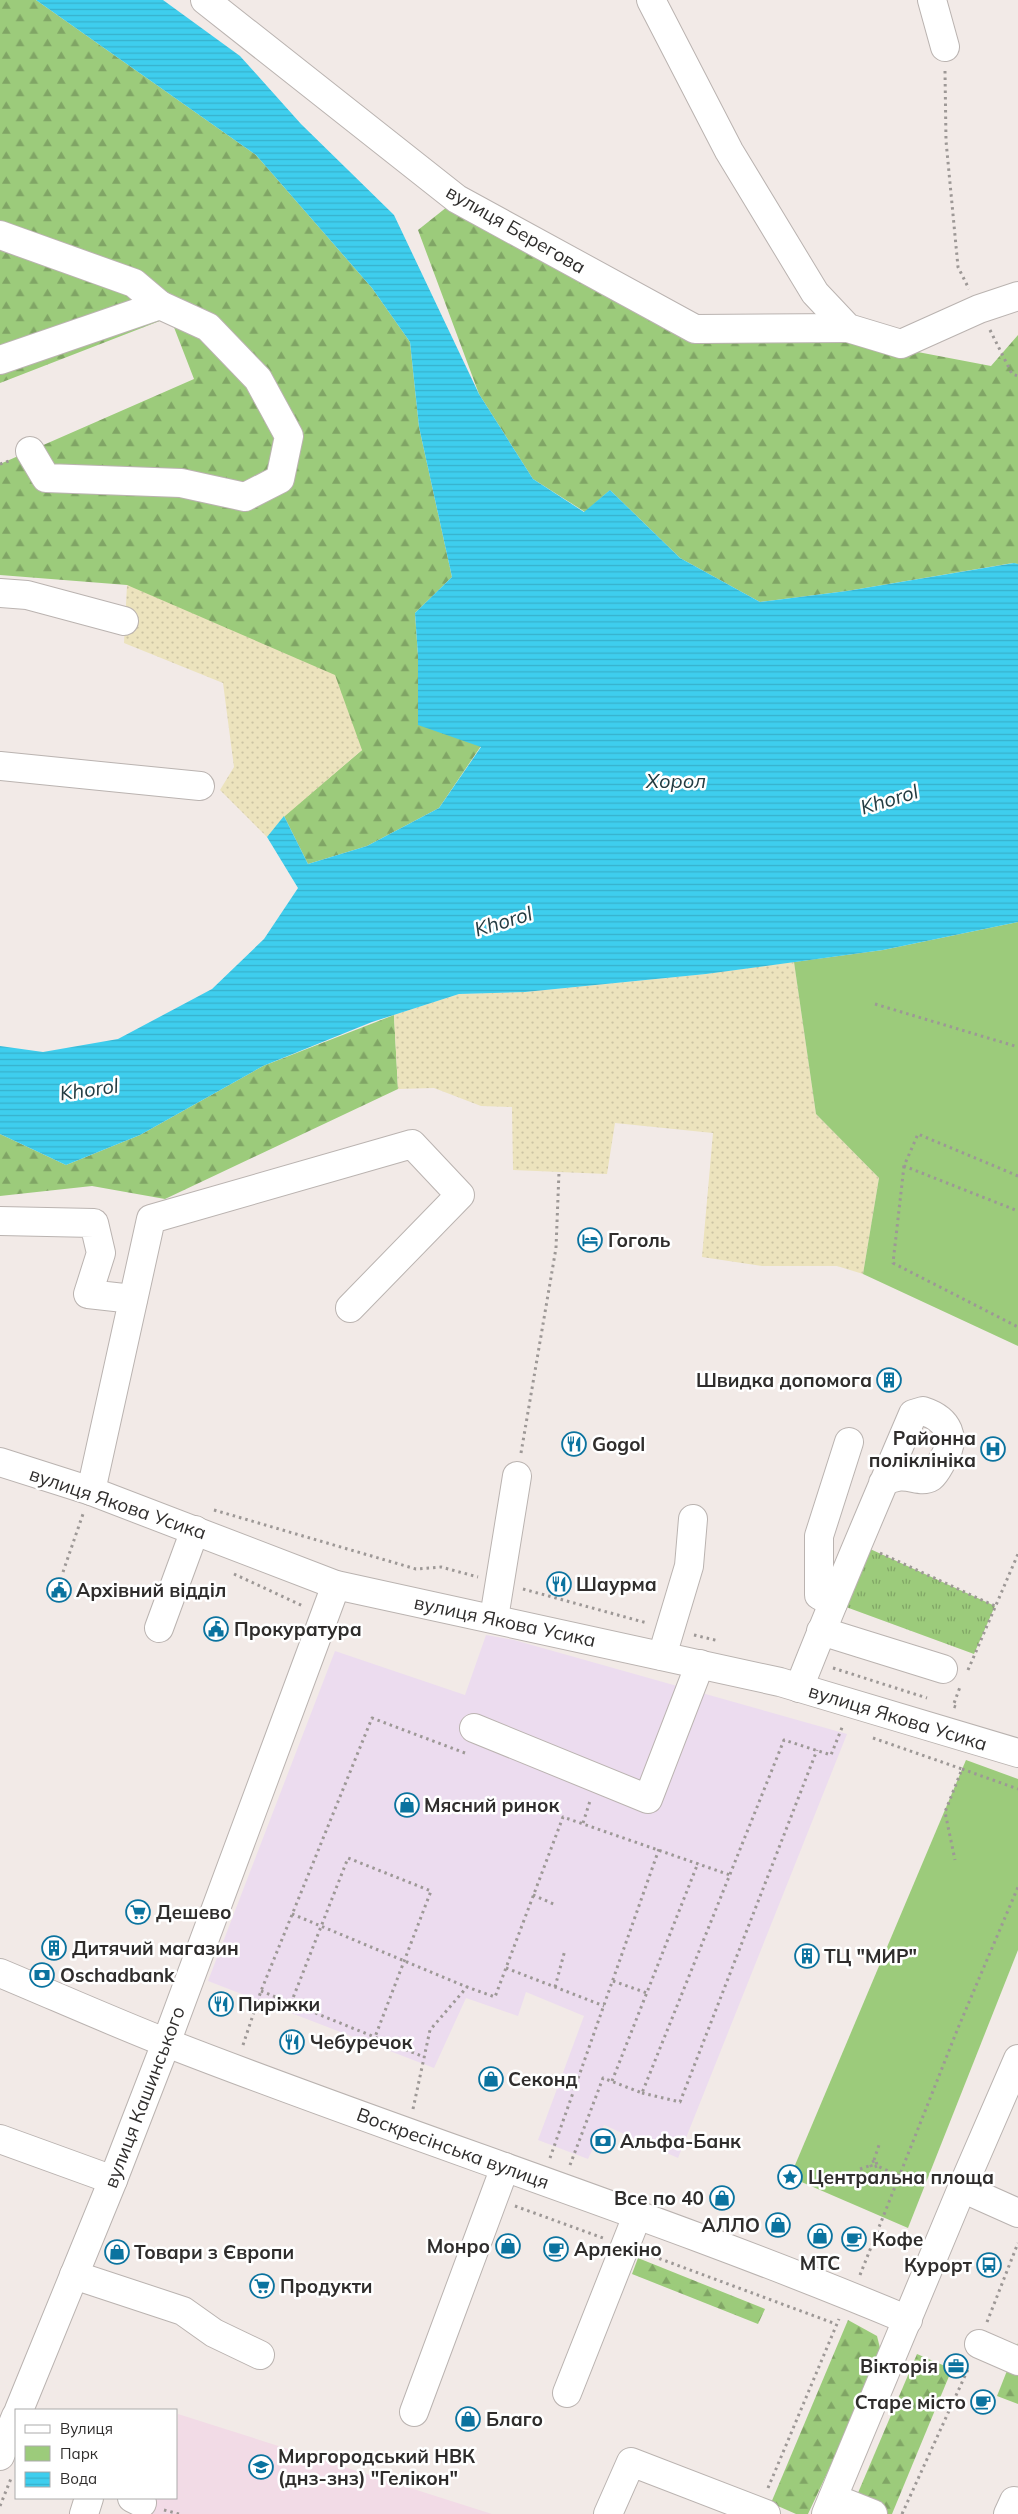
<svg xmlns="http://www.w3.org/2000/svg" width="1018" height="2514" font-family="Mulish,sans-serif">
  <defs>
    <pattern id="grass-tufts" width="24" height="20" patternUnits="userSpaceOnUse" patternTransform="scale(1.25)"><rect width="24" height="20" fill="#9ccb7b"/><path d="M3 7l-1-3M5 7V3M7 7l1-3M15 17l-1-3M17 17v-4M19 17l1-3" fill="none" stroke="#80a565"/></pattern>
    <pattern id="forest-firs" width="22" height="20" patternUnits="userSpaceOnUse" patternTransform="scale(1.25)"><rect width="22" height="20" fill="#9ccb7b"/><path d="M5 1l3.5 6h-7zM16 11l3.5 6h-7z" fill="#80a565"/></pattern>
    <pattern id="sand-dots" width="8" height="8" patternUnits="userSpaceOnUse" patternTransform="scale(1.25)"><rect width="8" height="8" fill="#ece3bd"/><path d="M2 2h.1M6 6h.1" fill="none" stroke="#cbc3a3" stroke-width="1.8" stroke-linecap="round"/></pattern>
    <pattern id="water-rules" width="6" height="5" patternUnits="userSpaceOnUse" patternTransform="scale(1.25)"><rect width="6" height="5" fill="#3eceee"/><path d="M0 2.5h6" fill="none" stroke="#37b1cc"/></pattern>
  </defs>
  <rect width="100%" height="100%" fill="#f2eae7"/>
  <!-- commercial -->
  <path fill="#ecdcef" d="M486 1635 514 1640 847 1734 678 2158 604 2125 588 2159 538 2140 584 2016 526 1992 518 2016 466 1998 434 2068 208 1981 335 1651 465 1695Z"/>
  <!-- education -->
  <path fill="#f2dbe6" d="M178 2414 492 2514H137L144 2498H176Z"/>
  <!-- grass -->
  <path fill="url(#grass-tufts)" d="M857 1543 995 1606 974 1654 846 1607 836 1636Z"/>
  <!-- forest -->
  <g fill="url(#forest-firs)">
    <path d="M0 0H36L256 155 372 288 410 342 419 427 452 577 415 613 418 656 481 746 439 808 367 846 308 864 284 816 362 750 127 585 0 575V464L194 379 170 317 0 383Z"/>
    <path d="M457 199 696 329 834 336 991 366 1018 335V564L1013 563 847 591 760 602 680 558 610 490 585 512 533 479 479 394 418 230Z"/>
    <path d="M394 1015 398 1089 165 1199 92 1186 0 1196V1134L66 1165 140 1135 263 1066Z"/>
    <path d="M638 2258 765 2309 758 2324 632 2274Z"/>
    <path d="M848 2320 877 2336 882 2356 808 2514H796L771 2503Z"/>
    <path d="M1018 2343V2404L997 2396Z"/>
    <path d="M917 2354 952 2369 892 2514H849Z"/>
  </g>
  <!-- sand -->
  <g fill="url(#sand-dots)">
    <path d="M127 585 335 675 362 750 285 816 267 837 220 790 234 767 223 683 124 643Z"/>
    <path d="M794 962 816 1114 879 1178 863 1274 837 1266H762L702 1257 713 1133 615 1123 607 1174 513 1170 512 1107 481 1106 434 1088 398 1089 394 1015 459 994 525 992 706 974Z"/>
  </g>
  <!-- green -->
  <g fill="#9ccb7b">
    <path d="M1018 922V1346L863 1274 879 1178 816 1114 794 962 883 950Z"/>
    <path d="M966 1760 1018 1779V1950L908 2228 790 2177Z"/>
  </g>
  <!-- water -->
  <path fill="url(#water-rules)" d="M36 0H163L240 56 301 124 394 215 479 394 533 479 584 512 610 490 680 558 760 602 847 591 1014 563 1018 564V922L883 950 706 974 525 992 459 994 372 1022 263 1066 140 1135 66 1165 0 1134V1046L43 1052 118 1039 212 989 264 939 298 888 267 837 284 816 308 864 367 846 439 808 481 747 418 725V656L415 613 452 577 419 427 410 342 372 288 256 155Z"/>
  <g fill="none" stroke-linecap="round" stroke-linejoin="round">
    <!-- minor casing -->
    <g stroke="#bab3b0" stroke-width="30">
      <g id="minor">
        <path d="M205 0 457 199 695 329 848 328"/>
        <path d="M651 0 729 151 815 293 848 328 901 344 979 309 1018 296"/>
        <path d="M932 0 945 47"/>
        <path d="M0 235 134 283 160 305"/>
        <path d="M0 360 160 305 208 327 258 379 289 436 280 479 245 497 181 483 46 478 30 451"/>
        <path d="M0 593 27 595 124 621"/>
        <path d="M0 766 200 786"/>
        <path d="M0 1221 94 1223 101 1253 88 1294 133 1299"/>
        <path d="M0 1462 91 1491 336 1585 780 1682 1018 1753"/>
        <path d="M91 1491 151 1219 412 1144 460 1195 350 1308"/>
        <path d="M833 1603 819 1595V1536L849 1442"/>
        <path d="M494 1618 517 1476"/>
        <path d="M159 1628 195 1530"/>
        <path d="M821 1631 943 1669"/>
        <path d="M662 1656 689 1566 693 1519"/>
        <path d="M799 1688C835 1596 874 1505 913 1414L923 1411C948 1419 958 1438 942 1461 939 1466 936 1473 931 1477 918 1485 905 1468 883 1483"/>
        <path d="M474 1728 648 1799 700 1664"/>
        <path d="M0 1973C55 1996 111 2021 167 2043 413 2139 665 2218 908 2320"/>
        <path d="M0 2139 113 2180"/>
        <path d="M962 2188 1018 2213"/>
        <path d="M74 2275 183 2311 214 2333 260 2355"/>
        <path d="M979 2344 1018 2361"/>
        <path d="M567 2393 637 2216"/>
        <path d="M19 2410 113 2180 166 2043 336 1585"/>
        <path d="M414 2412 505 2167"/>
        <path d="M0 2456 16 2416"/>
        <path d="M132 2498 142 2503"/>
        <path d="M833 2498 873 2514"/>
        <path d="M84 2514 89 2498"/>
        <path d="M608 2514 631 2462 766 2514"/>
        <path d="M826 2514 962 2188 1018 2059"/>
        <path d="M1008 2514 1014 2501"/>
      </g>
    </g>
    <!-- path -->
    <g stroke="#9d9896" stroke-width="3" stroke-dasharray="2.5 4" stroke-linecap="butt">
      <path d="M945 71 946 141 958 267 969 289"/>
      <path d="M990 330 1012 374 1018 376"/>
      <path d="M0 464 9 461"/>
      <path d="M875 1004 1018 1047"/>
      <path d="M904 1166 893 1263 1018 1327"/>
      <path d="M1018 1176 918 1134 904 1166 1018 1211"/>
      <path d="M521 1453 556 1248 559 1172"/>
      <path d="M214 1510 416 1569 441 1567 478 1577"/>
      <path d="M880 1553 995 1606"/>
      <path d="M63 1572 83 1514"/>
      <path d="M234 1574 303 1606"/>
      <path d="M523 1589 647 1623"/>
      <path d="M694 1635 719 1641"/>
      <path d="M833 1668 927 1698"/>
      <path d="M968 1670 1018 1554"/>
      <path d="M956 1707 953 1706 960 1687"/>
      <path d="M873 1738 962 1769 945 1812 955 1860"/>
      <path d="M962 1769 1018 1789"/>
      <path d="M583 1823 590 1801"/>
      <path d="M533 1895 556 1905"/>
      <path d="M292 1914 467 1987"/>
      <path d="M506 1968 604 2006"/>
      <path d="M613 1981 647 1993"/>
      <path d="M555 1987 565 1950"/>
      <path d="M261 1991 424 2057"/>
      <path d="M291 2003 348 1858 431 1891 375 2037"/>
      <path d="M243 2045 261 1991 372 1718 465 1753"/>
      <path d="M612 2081 698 1863"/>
      <path d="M642 2093 680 2102 817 1750"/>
      <path d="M413 2109 430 2030 467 1987 495 1997 563 1817 730 1875"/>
      <path d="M550 2158 659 1849"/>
      <path d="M874 2160 880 2142"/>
      <path d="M570 2165 603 2078 642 2093 784 1740 831 1755 843 1725"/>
      <path d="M877 2166 872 2168 870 2163 876 2160 877 2166 900 2176"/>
      <path d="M860 2169 869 2166"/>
      <path d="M515 2206 603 2238"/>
      <path d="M647 2254 836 2324"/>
      <path d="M860 2275 958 2028 1018 1887"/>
      <path d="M987 2322 1018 2243"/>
      <path d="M768 2488 839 2319"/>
      <path d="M0 2506 12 2476"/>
      <path d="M164 2510 179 2514"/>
      <path d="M902 2514 969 2367"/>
    </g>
    <!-- minor -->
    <use href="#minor" stroke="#fff" stroke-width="28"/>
  </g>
  <!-- icons -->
  <defs>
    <g id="hotel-ring" transform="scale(1.25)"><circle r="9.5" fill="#fff" stroke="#0b739f" stroke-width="1.5"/><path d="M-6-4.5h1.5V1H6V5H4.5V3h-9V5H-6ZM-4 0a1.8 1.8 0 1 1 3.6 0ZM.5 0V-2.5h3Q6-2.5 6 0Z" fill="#0b739f"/></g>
    <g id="building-ring" transform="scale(1.25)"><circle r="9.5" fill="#fff" stroke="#0b739f" stroke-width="1.5"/><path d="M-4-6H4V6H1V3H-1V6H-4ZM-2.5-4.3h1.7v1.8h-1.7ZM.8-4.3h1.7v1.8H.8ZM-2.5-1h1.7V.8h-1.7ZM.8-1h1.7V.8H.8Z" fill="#0b739f"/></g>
    <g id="restaurant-ring" transform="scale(1.25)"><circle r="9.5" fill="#fff" stroke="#0b739f" stroke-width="1.5"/><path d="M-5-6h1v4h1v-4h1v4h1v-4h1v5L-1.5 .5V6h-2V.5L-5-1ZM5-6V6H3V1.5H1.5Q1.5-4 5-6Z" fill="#0b739f"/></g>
    <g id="hospital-ring" transform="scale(1.25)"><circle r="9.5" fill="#fff" stroke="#0b739f" stroke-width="1.5"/><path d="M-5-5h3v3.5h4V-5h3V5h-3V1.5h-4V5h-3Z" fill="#0b739f"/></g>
    <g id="civic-ring" transform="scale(1.25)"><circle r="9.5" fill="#fff" stroke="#0b739f" stroke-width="1.5"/><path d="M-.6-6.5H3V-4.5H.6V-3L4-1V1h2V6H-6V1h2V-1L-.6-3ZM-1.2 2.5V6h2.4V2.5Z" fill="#0b739f"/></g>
    <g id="shop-ring" transform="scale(1.25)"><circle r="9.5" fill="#fff" stroke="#0b739f" stroke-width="1.5"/><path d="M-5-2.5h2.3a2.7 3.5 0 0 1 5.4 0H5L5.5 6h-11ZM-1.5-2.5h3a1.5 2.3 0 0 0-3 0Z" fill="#0b739f"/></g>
    <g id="supermarket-ring" transform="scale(1.25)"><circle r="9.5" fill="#fff" stroke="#0b739f" stroke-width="1.5"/><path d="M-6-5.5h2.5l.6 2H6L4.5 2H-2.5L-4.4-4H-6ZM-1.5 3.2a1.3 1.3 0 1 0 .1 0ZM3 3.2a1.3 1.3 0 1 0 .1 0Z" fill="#0b739f"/></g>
    <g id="bank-ring" transform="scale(1.25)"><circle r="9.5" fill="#fff" stroke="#0b739f" stroke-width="1.5"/><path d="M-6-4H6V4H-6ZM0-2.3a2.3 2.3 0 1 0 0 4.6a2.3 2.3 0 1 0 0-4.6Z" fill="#0b739f"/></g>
    <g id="sight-ring" transform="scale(1.25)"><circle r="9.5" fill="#fff" stroke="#0b739f" stroke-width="1.5"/><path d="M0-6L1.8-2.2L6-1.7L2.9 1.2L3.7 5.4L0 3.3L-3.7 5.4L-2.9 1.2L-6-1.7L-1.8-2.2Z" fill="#0b739f"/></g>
    <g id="cafe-ring" transform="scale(1.25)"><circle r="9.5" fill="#fff" stroke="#0b739f" stroke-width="1.5"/><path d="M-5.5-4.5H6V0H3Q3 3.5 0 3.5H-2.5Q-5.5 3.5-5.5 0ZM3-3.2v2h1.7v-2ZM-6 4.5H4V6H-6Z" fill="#0b739f"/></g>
    <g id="bus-ring" transform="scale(1.25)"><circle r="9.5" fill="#fff" stroke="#0b739f" stroke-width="1.5"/><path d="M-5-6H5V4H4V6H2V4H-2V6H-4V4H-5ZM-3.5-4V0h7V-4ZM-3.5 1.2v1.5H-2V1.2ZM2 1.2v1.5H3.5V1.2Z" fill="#0b739f"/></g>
    <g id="office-ring" transform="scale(1.25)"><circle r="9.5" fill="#fff" stroke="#0b739f" stroke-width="1.5"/><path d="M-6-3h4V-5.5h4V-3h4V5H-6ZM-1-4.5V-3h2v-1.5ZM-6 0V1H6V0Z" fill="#0b739f"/></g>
    <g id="school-ring" transform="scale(1.25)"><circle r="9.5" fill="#fff" stroke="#0b739f" stroke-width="1.5"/><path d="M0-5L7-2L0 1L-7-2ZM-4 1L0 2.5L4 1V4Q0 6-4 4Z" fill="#0b739f"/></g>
  </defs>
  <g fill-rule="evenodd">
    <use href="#hotel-ring" x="590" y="1240"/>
    <use href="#building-ring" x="889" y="1380"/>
    <use href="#restaurant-ring" x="574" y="1444"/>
    <use href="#hospital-ring" x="993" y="1449"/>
    <use href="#restaurant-ring" x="559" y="1584"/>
    <use href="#civic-ring" x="59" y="1590"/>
    <use href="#civic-ring" x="216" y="1629"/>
    <use href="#shop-ring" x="407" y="1805"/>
    <use href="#supermarket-ring" x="138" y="1912"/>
    <use href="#building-ring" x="54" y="1948"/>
    <use href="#building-ring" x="807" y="1956"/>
    <use href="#bank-ring" x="42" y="1975"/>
    <use href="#restaurant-ring" x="221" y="2004"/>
    <use href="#restaurant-ring" x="292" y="2042"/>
    <use href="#shop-ring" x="491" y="2079"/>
    <use href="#bank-ring" x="603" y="2141"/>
    <use href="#sight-ring" x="790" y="2177"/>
    <use href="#shop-ring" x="722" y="2198"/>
    <use href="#shop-ring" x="778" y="2225"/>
    <use href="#shop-ring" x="820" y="2236"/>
    <use href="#cafe-ring" x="854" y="2239"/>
    <use href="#shop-ring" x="508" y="2246"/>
    <use href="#cafe-ring" x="556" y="2249"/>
    <use href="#shop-ring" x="117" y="2252"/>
    <use href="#bus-ring" x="989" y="2265"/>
    <use href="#supermarket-ring" x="262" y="2286"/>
    <use href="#office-ring" x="956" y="2366"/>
    <use href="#cafe-ring" x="983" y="2402"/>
    <use href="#shop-ring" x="468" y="2419"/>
    <use href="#school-ring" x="261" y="2467"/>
  </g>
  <g text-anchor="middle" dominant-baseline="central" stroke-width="5" stroke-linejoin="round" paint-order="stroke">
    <!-- street labels -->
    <g font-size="19" fill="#2f2d2c" stroke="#fff">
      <text transform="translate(516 229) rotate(30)">вулиця Берегова</text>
      <text transform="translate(118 1503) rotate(19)">вулиця Якова Усика</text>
      <text transform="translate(505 1621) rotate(12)">вулиця Якова Усика</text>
      <text transform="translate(898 1717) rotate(17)">вулиця Якова Усика</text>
      <text transform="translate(144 2097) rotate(-69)">вулиця Кашинського</text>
      <text transform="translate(453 2148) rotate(20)">Воскресінська вулиця</text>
    </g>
    <!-- poi labels -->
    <g font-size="19" font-weight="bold" fill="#2f2d2c" stroke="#fff" text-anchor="start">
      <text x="608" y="1240">Гоголь</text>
      <text x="872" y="1380" text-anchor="end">Швидка допомога</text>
      <text x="976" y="1438" text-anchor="end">Районна<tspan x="976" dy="22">поліклініка</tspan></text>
      <text x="592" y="1444">Gogol</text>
      <text x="576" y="1584">Шаурма</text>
      <text x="76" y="1590">Архівний відділ</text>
      <text x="234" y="1629">Прокуратура</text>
      <text x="424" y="1805">Мясний ринок</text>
      <text x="156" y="1912">Дешево</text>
      <text x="72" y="1948">Дитячий магазин</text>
      <text x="824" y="1956">ТЦ "МИР"</text>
      <text x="60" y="1975">Oschadbank</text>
      <text x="238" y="2004">Пиріжки</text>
      <text x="310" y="2042">Чебуречок</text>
      <text x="508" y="2079">Секонд</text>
      <text x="620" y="2141">Альфа-Банк</text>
      <text x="808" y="2177">Центральна площа</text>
      <text x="704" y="2198" text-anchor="end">Все по 40</text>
      <text x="760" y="2225" text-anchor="end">АЛЛО</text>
      <text x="872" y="2239">Кофе</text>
      <text x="490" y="2246" text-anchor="end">Монро</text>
      <text x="574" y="2249">Арлекіно</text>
      <text x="134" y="2252">Товари з Європи</text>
      <text x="820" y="2263" text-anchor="middle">МТС</text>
      <text x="972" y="2265" text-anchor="end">Курорт</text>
      <text x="280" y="2286">Продукти</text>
      <text x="938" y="2366" text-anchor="end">Вікторія</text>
      <text x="966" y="2402" text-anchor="end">Старе місто</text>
      <text x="486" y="2419">Благо</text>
      <text x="278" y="2456">Миргородський НВК<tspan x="278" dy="22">(днз-знз) "Гелікон"</tspan></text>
    </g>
    <!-- water labels -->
    <g font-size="20" font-style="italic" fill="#243c42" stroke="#fff">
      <text x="676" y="780">Хорол</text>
      <text transform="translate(889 799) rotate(-17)">Khorol</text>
      <text transform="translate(503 921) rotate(-17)">Khorol</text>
      <text transform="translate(89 1089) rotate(-8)">Khorol</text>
    </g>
  </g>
  <!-- legend -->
  <rect x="15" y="2409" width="162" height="90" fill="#ffffff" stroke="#acabab"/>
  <rect x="25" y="2425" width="25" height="8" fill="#ffffff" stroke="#acabab"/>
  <text x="60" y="2434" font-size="15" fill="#2f2d2c">Вулиця</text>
  <rect x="25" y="2446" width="25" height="15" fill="#9ccb7b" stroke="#acabab"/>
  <text x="60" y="2459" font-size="15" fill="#2f2d2c">Парк</text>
  <rect x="25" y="2472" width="25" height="15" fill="url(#water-rules)" stroke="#acabab"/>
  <text x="60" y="2484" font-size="15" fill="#2f2d2c">Вода</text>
</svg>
